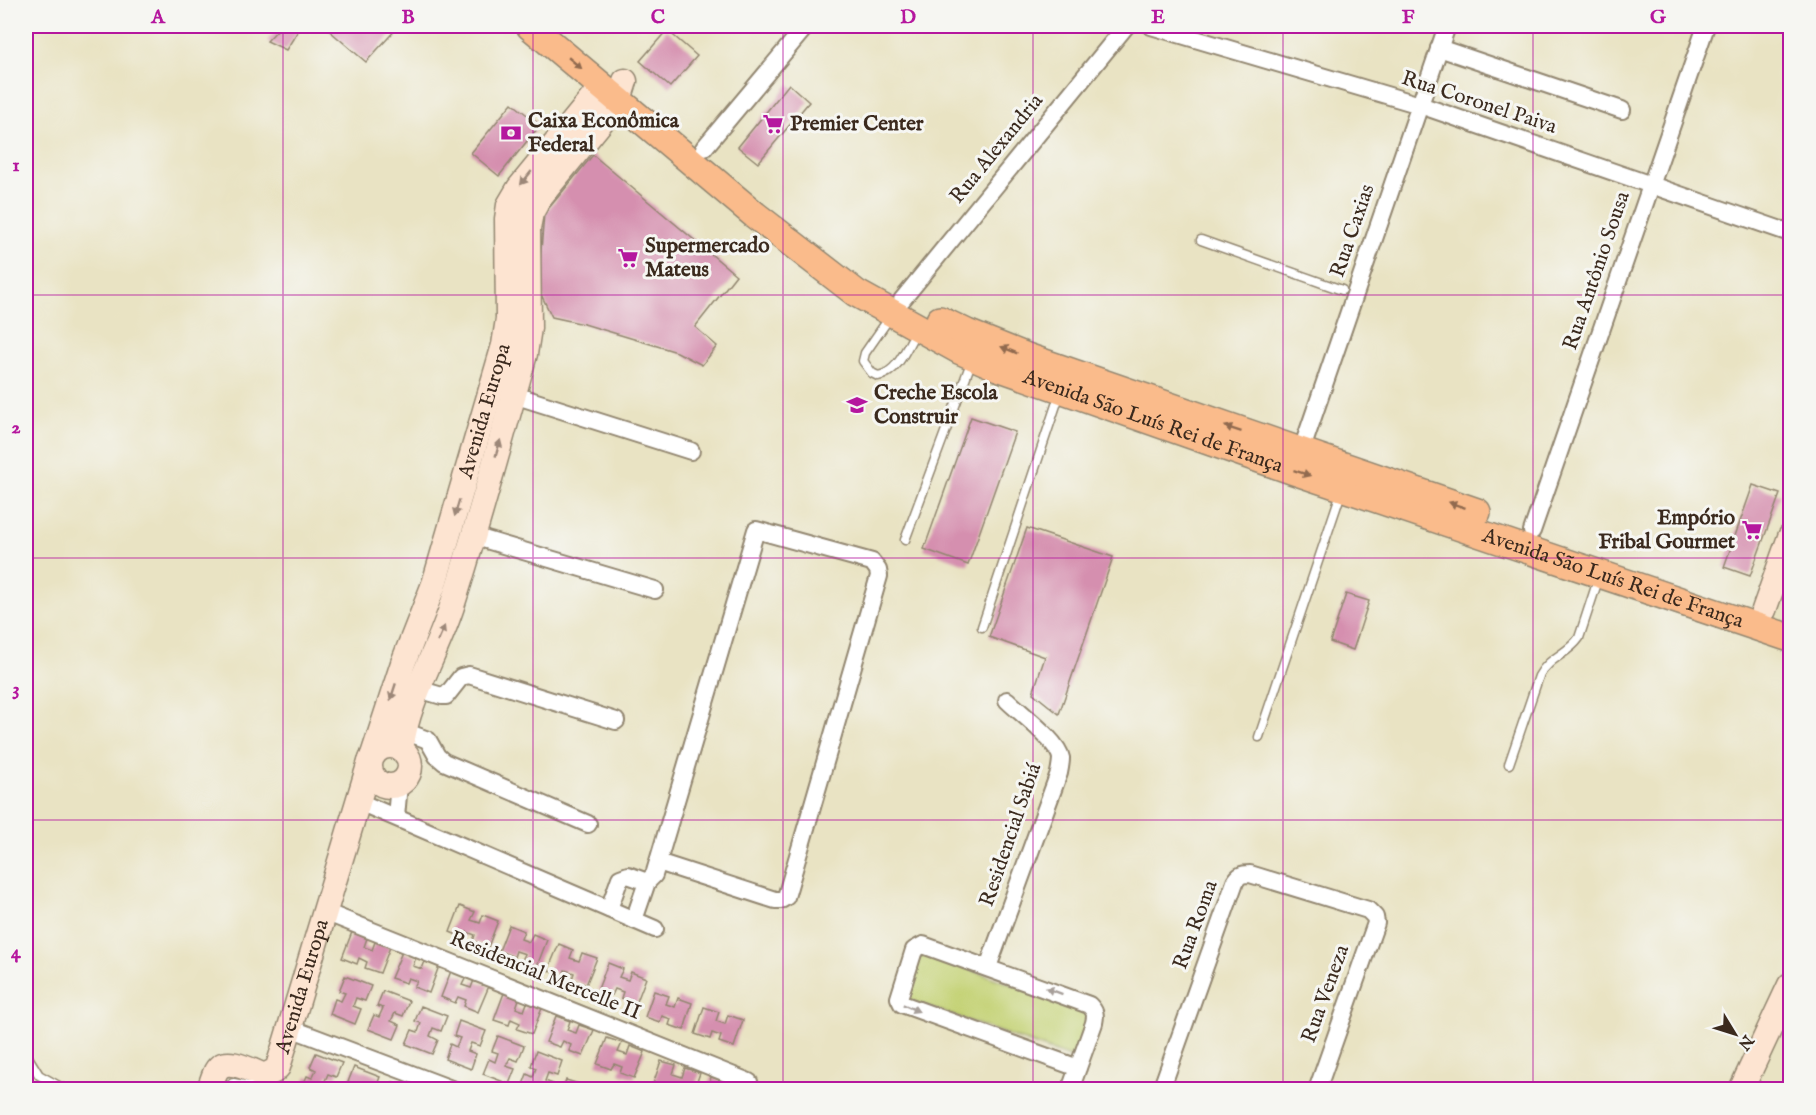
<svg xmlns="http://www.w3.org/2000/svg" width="1816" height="1115" font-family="'IM FELL English',serif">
  <rect width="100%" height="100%" fill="#f6f6f2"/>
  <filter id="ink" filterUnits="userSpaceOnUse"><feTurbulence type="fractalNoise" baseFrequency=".0167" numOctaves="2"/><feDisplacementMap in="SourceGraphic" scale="12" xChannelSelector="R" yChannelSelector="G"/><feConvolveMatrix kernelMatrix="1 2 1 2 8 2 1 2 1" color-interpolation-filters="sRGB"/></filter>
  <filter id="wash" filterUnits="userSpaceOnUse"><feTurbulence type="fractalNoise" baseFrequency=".008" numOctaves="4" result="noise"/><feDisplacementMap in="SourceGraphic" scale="24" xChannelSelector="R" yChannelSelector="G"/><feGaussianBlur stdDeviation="1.35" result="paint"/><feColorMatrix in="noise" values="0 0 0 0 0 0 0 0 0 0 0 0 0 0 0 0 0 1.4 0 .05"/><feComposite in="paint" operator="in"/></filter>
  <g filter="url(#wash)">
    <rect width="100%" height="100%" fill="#e9e3c3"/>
    <!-- green -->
    <path fill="#c3d172" stroke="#7f7e48" stroke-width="1.5" d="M923 954H927L1083 1010 1088 1018 1073 1058 906 999 919 957Z"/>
    <g id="blocks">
      <!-- building -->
      <g fill="#d58faf">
        <path d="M281 26H301L286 50 267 41Z"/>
        <path d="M324 26H399L366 62Z"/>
        <path d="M667 30 697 56 670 87 640 61Z"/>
        <path d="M789 84 809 102 758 163 738 147Z"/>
        <path d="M512 103 540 125 499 176 471 153Z"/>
        <path d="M593 155 736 275 695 327 717 346 702 365 677 352 584 324 552 317 538 288 544 214Z"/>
        <path d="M971 417 1015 432 968 565 924 549Z"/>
        <path d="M1753 485 1780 494 1750 576 1724 567Z"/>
        <path d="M1027 528 1113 557 1059 714 1033 693 1045 657 989 637Z"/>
        <path d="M1346 594 1369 601 1353 650 1330 642Z"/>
        <path d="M460 906 475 912 471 920 480 923 483 915 498 921 488 947 473 941 475 935 467 932 464 938 450 932Z"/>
        <path d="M509 925 524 931 521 939 529 942 533 934 547 940 537 966 522 960 525 954 516 951 514 957 499 951Z"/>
        <path d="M352 932 367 938 364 947 372 950 375 942 390 947 380 973 365 968 367 962 359 958 357 964 342 958Z"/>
        <path d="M559 944 573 950 570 958 579 961 582 953 597 958 586 985 572 979 574 973 565 970 563 976 548 970Z"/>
        <path d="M402 952 416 957 413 966 422 969 425 961 439 966 429 993 414 987 417 981 408 978 406 983 391 978Z"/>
        <path d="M608 963 623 969 619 977 628 980 631 972 646 978 636 1004 621 998 623 992 615 989 612 995 598 989Z"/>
        <path d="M451 971 466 977 462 985 471 988 474 980 489 986 478 1012 464 1006 466 1000 458 997 455 1003 441 997Z"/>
        <path d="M345 976 371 986 365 1001 356 998 353 1006 361 1009 355 1024 330 1014 335 999 341 1001 345 993 339 991Z"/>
        <path d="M383 991 409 1001 403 1016 395 1013 391 1021 400 1025 394 1039 368 1029 374 1015 379 1017 383 1008 377 1006Z"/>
        <path d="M654 991 669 996 666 1004 675 1007 678 998 692 1003 684 1030 669 1025 671 1019 662 1016 660 1022 645 1017Z"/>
        <path d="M504 993 519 999 516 1008 524 1011 527 1003 542 1008 532 1034 517 1029 520 1023 511 1019 509 1025 494 1020Z"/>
        <path d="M421 1006 447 1016 441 1031 433 1028 430 1036 438 1040 432 1054 406 1044 412 1030 418 1032 421 1023 415 1021Z"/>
        <path d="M704 1007 719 1012 716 1021 725 1024 728 1015 743 1020 734 1047 719 1042 721 1036 712 1033 710 1039 695 1034Z"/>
        <path d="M556 1016 570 1021 567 1030 576 1033 579 1025 594 1030 583 1056 569 1051 571 1045 563 1041 560 1047 546 1042Z"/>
        <path d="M459 1021 486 1031 480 1046 471 1043 468 1051 476 1054 471 1069 445 1059 450 1044 456 1047 460 1038 454 1036Z"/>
        <path d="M498 1036 524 1046 518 1061 510 1058 506 1066 515 1069 509 1084 483 1074 489 1059 495 1062 498 1053 492 1051Z"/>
        <path d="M607 1038 622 1043 618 1052 627 1055 630 1046 645 1052 634 1078 620 1073 622 1067 614 1064 611 1069 597 1064Z"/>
        <path d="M536 1051 562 1061 557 1076 548 1073 545 1081 553 1084 551 1090H521L527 1074 533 1077 536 1068 531 1066Z"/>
        <path d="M316 1053 342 1063 336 1077 328 1074 324 1083 332 1086 331 1090H301L307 1076 312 1078 316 1070 310 1067Z"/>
        <path d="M661 1061 676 1065 673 1074 682 1077 685 1068 700 1073 694 1090H679L669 1086 668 1090H659L652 1087Z"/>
        <path d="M354 1067 380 1077 375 1090H352L354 1084 348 1082Z"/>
        <path d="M711 1077 726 1082 724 1090H707Z"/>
        <path d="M566 1080 596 1089V1090H563Z"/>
        <path d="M393 1082 411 1089V1090H390Z"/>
      </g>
    </g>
  </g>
  <g filter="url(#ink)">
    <use href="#blocks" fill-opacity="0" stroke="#928670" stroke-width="1.5"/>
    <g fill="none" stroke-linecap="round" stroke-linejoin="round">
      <!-- lane casing -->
      <g stroke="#928670" stroke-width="11">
        <g id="lane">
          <path d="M1201 240 1342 290"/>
          <path d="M890 317 865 353 863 361 872 373 878 376C898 373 907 347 916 331"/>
          <path d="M905 540 972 360"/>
          <path d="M982 627 1060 393"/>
          <path d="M1259 737 1342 490"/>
          <path d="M1509 764 1539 676C1549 657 1567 655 1579 638L1599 577"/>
          <path d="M26 1054 39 1075 66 1090"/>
        </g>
      </g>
      <!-- street casing -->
      <g stroke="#928670" stroke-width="20">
        <g id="street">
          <path d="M1151 26 1420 105 1790 233"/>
          <path d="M1439 48 1622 110"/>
          <path d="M704 148 806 26"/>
          <path d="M902 300 1126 26"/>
          <path d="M514 395 691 451"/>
          <path d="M1301 452 1447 26"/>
          <path d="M1532 531 1706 26"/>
          <path d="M473 536 655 590"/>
          <path d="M418 689 442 696H446L461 677 469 675 616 721"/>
          <path d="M404 731 428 740 437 756 444 762 588 824"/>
          <path d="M364 804 655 929"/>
          <path d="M396 817 399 784"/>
          <path d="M609 909 620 878 628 875 647 882 654 875 756 530 872 562 878 570 879 576 786 897 781 900H775L658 862"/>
          <path d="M325 912 749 1082"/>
          <path d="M634 920 647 882"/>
          <path d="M988 967 1059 773C1060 768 1061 762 1061 758 1058 741 1020 713 1007 700"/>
          <path d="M290 1028 454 1090"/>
          <path d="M231 1090 234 1087 249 1090"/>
          <path d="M1070 1090 1094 1023C1096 1014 1095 1011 1089 1005L923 945 914 950 899 998 902 1004 1078 1068"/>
          <path d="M1161 1090 1235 882C1239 875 1242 874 1250 874L1368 910 1375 917 1376 923 1317 1090"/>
        </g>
      </g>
      <!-- secondary casing -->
      <g stroke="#928670" stroke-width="27">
        <g id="secondary">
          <path d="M1764 610 1790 537"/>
          <circle cx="390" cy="766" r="20"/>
          <path d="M401 749C408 697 438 652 453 603 479 521 502 437 525 354L529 328 528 228 531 213 540 197 619 100 625 81"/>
          <path id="s1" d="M373 755 403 663 434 584 504 345 508 319 507 219 509 205 519 188 595 95 597 82"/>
          <path id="s2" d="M209 1090C211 1084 213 1077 216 1071 225 1055 252 1071 264 1076L274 1071 278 1067 370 762"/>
          <path d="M1741 1090 1790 985"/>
        </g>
      </g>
      <!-- primary casing -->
      <g stroke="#928670" stroke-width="30">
        <g id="primary">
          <path id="s3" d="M530 26 755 215 856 293 959 350 998 367 1294 471 1790 638"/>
          <path d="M940 320 967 333 1027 357 1477 512"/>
        </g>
      </g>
      <!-- lane -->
      <use href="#lane" stroke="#fff" stroke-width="8"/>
      <!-- street -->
      <use href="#street" stroke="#fff" stroke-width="16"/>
      <!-- secondary -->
      <use href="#secondary" stroke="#fde4d1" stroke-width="24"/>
      <!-- primary -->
      <use href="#primary" stroke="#fabb8b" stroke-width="27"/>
    </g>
    <!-- one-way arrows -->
    <defs><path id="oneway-solid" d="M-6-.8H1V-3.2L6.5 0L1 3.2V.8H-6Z" transform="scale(1.5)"/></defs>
    <g fill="#916b4f">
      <use href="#oneway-solid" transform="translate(575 63) rotate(40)"/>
      <use href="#oneway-solid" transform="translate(1009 350) rotate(-158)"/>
      <use href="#oneway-solid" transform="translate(1233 429) rotate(-161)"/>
      <use href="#oneway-solid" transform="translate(1302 473) rotate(18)"/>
      <use href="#oneway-solid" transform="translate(1457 505) rotate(-161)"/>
    </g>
    <g fill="#9c8778">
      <use href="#oneway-solid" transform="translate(526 178) rotate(129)"/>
      <use href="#oneway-solid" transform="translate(498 448) rotate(-74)"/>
      <use href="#oneway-solid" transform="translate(457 508) rotate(106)"/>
      <use href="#oneway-solid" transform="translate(441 634) rotate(-66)"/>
      <use href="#oneway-solid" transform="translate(393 692) rotate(108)"/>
    </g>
    <g fill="#a79f9a">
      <use href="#oneway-solid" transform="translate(1054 991) rotate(-160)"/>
      <use href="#oneway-solid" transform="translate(911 1008) rotate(24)"/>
    </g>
  </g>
  <!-- grid -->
  <path fill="none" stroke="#b5179e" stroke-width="1.5" stroke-opacity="0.55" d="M283 26V1090M533 26V1090M783 26V1090M1033 26V1090M1283 26V1090M1533 26V1090M26 295H1790M26 558H1790M26 820H1790"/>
  <!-- icons -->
  <defs>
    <g id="supermarket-bare" transform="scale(1.62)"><path d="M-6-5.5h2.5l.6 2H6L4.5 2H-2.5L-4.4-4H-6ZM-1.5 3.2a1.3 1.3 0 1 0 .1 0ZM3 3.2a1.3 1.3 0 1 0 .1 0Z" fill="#b5179e" stroke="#f6f6f2" stroke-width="2.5" paint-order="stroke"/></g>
    <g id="bank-bare" transform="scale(1.62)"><path d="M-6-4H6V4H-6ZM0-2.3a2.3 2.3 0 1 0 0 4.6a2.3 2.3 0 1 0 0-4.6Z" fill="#b5179e" stroke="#f6f6f2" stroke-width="2.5" paint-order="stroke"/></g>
    <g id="school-bare" transform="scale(1.62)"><path d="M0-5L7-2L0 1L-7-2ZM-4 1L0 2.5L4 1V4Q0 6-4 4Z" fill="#b5179e" stroke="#f6f6f2" stroke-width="2.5" paint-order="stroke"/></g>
  </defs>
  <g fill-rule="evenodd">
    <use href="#supermarket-bare" x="773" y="124"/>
    <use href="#bank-bare" x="511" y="133"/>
    <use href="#supermarket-bare" x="628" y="258"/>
    <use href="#school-bare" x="857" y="405"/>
    <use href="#supermarket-bare" x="1752" y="530"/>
  </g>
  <g text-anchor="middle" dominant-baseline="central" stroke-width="6" stroke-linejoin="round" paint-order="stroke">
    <!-- street labels -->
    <g font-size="21" fill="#3b2a1e" stroke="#f6f6f2">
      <text transform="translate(1479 103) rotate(18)">Rua Coronel Paiva</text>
      <text transform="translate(997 149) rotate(-51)">Rua Alexandria</text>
      <text transform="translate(1353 231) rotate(-71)">Rua Caxias</text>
      <text transform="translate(1597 271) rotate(-71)">Rua Antônio Sousa</text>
      <text stroke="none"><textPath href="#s1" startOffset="362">Avenida Europa</textPath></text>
      <text stroke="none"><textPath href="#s3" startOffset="746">Avenida São Luís Rei de França</textPath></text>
      <text stroke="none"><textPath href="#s3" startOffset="1232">Avenida São Luís Rei de França</textPath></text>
      <text transform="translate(1011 835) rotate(-71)">Residencial Sabiá</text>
      <text transform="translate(1196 925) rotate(-70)">Rua Roma</text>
      <text transform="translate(545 976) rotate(22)">Residencial Mercelle II</text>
      <text stroke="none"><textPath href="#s2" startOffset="174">Avenida Europa</textPath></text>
      <text transform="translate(1326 994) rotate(-70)">Rua Veneza</text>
    </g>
    <!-- poi labels -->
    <g font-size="21" font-weight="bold" fill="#3b2a1e" stroke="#f6f6f2" text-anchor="start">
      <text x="528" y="121">Caixa Econômica<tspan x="528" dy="24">Federal</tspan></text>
      <text x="790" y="124">Premier Center</text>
      <text x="645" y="246">Supermercado<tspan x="645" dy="24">Mateus</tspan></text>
      <text x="874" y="393">Creche Escola<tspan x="874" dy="24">Construir</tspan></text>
      <text x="1735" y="518" text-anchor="end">Empório<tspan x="1735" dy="24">Fribal Gourmet</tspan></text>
    </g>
  </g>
  <!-- margin -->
  <rect width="1816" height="1115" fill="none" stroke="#f6f6f2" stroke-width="66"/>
  <!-- north arrow -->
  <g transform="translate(1735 1034) rotate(128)" stroke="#f6f6f2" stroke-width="4.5" paint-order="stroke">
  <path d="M0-4.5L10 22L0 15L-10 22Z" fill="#3b2a1e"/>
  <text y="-9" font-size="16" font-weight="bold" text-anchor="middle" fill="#3b2a1e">N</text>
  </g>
  <rect x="33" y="33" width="1750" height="1049" fill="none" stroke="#b5179e" stroke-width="2"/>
  <g font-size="20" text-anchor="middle" font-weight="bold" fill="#b5179e">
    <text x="158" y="23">A</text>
    <text x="408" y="23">B</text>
    <text x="658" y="23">C</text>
    <text x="908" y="23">D</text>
    <text x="1158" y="23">E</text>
    <text x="1408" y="23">F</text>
    <text x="1658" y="23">G</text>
    <text x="16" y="171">1</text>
    <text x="16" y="433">2</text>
    <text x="16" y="695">3</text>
    <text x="16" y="958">4</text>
  </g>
</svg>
